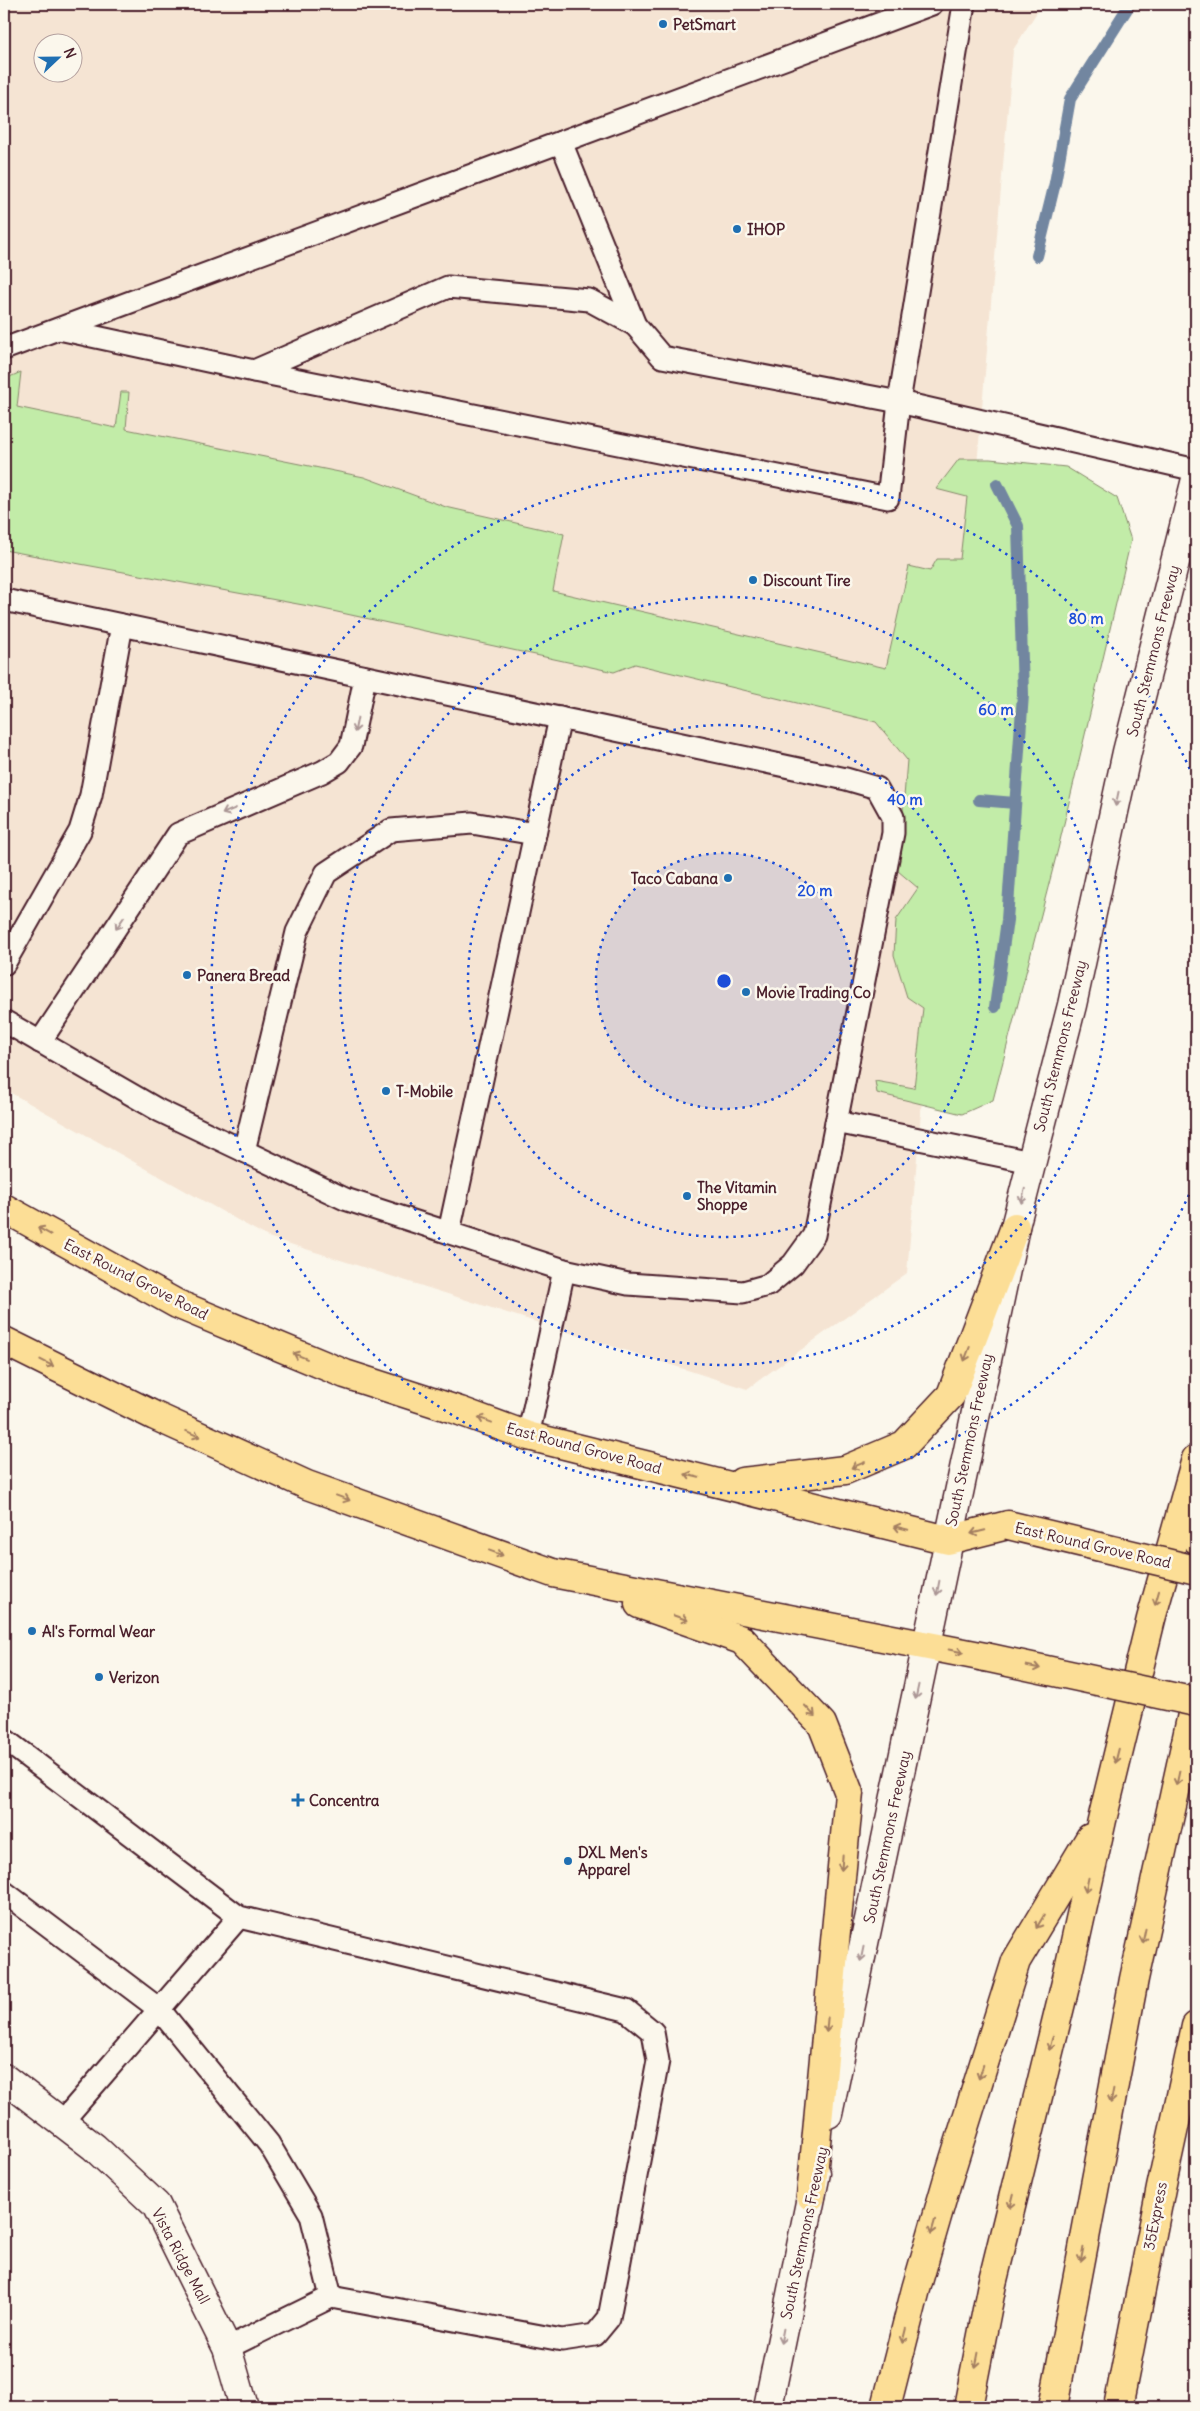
<svg xmlns="http://www.w3.org/2000/svg" width="1200" height="2411" font-family="Delius,sans-serif">
  <rect width="100%" height="100%" fill="#fbf7ec"/>
  <filter id="ink" filterUnits="userSpaceOnUse"><feTurbulence type="fractalNoise" baseFrequency=".02" numOctaves="2"/><feDisplacementMap in="SourceGraphic" scale="10" xChannelSelector="R" yChannelSelector="G"/><feConvolveMatrix kernelMatrix="1 2 1 2 8 2 1 2 1" color-interpolation-filters="sRGB"/></filter>
  <g filter="url(#ink)">
    <!-- built -->
    <path fill="#f5e4d3" fill-rule="evenodd" d="M4 4H1042L1013 50 907 1273 747 1389 268 1237 4 1089ZM42 42H72V72H42Z"/>
    <!-- green -->
    <path fill="#c2eca8" stroke="#86866a" d="M21 372 17 407 116 428 121 392H129L126 429 364 477 446 507 564 534 553 591 886 668 909 566 930 571 937 559H960L967 497 936 489 959 459H990L1066 467 1117 498 1131 540 1058 849 993 1100 962 1114 877 1093 875 1081 914 1088 923 1008 907 997 894 955 896 920 918 888 898 871 907 760 876 722 635 664 614 672 314 607 4 550V384L5 379Z"/>
    <g fill="none" stroke-linecap="round" stroke-linejoin="round">
      <!-- stream -->
      <g stroke="#7286a0" stroke-width="12">
        <path d="M1037 256 1055 183 1070 99 1130 4"/>
        <path d="M979 800 1015 803"/>
        <path d="M995 1007 1007 920 1023 694 1018 526 997 484"/>
      </g>
      <!-- service casing -->
      <g stroke="#4a1f2b" stroke-width="25">
        <g id="service">
          <path d="M964 4 899 402 1196 470"/>
          <path d="M59 329 254 371 888 498 899 402 662 357 635 325 561 142"/>
          <path d="M4 349 932 4"/>
          <path d="M254 371 448 287 589 300 635 325"/>
          <path d="M4 600 846 779 877 788 893 817V833L814 1235 793 1264 768 1285 743 1292 628 1284 564 1270 345 1199 160 1111 4 1021"/>
          <path d="M4 964 80 831 91 795 122 625"/>
          <path d="M40 1042 178 834 322 772 339 762 351 746 365 677"/>
          <path d="M836 1122 1031 1162"/>
          <path d="M244 1151 297 932 326 873 391 830 472 823 535 834"/>
          <path d="M449 1232 560 718"/>
          <path d="M528 1436 564 1270"/>
          <path d="M4 1739 239 1917 626 2010 653 2032 658 2061 609 2318 595 2335 562 2340 331 2297 227 2348"/>
          <path d="M4 1892 159 2009 269 2144 311 2215 331 2297"/>
          <path d="M62 2122 239 1917"/>
        </g>
      </g>
      <!-- minor casing -->
      <g stroke="#4a1f2b" stroke-width="31">
        <path id="minor" d="M4 2078 94 2147 156 2205 227 2348 244 2407"/>
      </g>
      <!-- secondary casing -->
      <g stroke="#4a1f2b" stroke-width="31">
        <g id="secondary">
          <path d="M828 2114 1015 1227 1072 1005 1127 752 1196 479"/>
          <path d="M768 2407 816 2173"/>
        </g>
      </g>
      <!-- primary casing -->
      <g stroke="#4a1f2b" stroke-width="31">
        <g id="primary">
          <path d="M4 1208 177 1304 345 1374 460 1411 528 1436 948 1540 1008 1525"/>
          <path d="M4 1341 155 1416 307 1485 553 1573 985 1657"/>
          <path d="M742 1482 845 1470 904 1445 951 1395 1015 1227"/>
          <path d="M639 1604 742 1640 822 1724 849 1793 811 2196"/>
        </g>
      </g>
      <!-- motorway casing -->
      <g stroke="#4a1f2b" stroke-width="31">
        <g id="motorway">
          <path d="M1191 1495 1196 1539"/>
          <path d="M886 2407 916 2289 947 2182 1016 1961 1090 1838"/>
          <path d="M968 2407 992 2284 1067 1978 1102 1820 1151 1619 1196 1459"/>
          <path d="M1053 2407 1134 1979 1196 1696"/>
          <path d="M1118 2407 1161 2188 1196 2026"/>
        </g>
      </g>
      <!-- service -->
      <use href="#service" stroke="#fbf7ec" stroke-width="21"/>
      <!-- minor -->
      <use href="#minor" stroke="#fbf7ec" stroke-width="28"/>
      <!-- secondary -->
      <use href="#secondary" stroke="#fbf7ec" stroke-width="28"/>
      <!-- primary -->
      <use href="#primary" stroke="#fcde96" stroke-width="28"/>
      <!-- motorway -->
      <use href="#motorway" stroke="#fcde96" stroke-width="28"/>
      <!-- primary-bridge casing -->
      <g stroke="#4a1f2b" stroke-width="31" stroke-linecap="butt">
        <g id="primary-bridge">
          <path d="M1008 1525 1196 1570"/>
          <path d="M985 1657 1196 1702"/>
        </g>
      </g>
      <!-- primary-bridge -->
      <use href="#primary-bridge" stroke="#fcde96" stroke-width="28"/>
    </g>
    <!-- one-way arrows -->
    <defs><path id="oneway-shaft" d="M-6 0H5M1.5-3L5.5 0L1.5 3" fill="none" stroke-width="1.6" stroke-linecap="round" stroke-linejoin="round" transform="scale(1.25)"/></defs>
    <g stroke="#ab9695">
      <use href="#oneway-shaft" transform="translate(356 725) rotate(101)"/>
      <use href="#oneway-shaft" transform="translate(1117 799) rotate(102)"/>
      <use href="#oneway-shaft" transform="translate(229 811) rotate(157)"/>
      <use href="#oneway-shaft" transform="translate(120 923) rotate(124)"/>
      <use href="#oneway-shaft" transform="translate(1023 1196) rotate(104)"/>
      <use href="#oneway-shaft" transform="translate(938 1588) rotate(101)"/>
      <use href="#oneway-shaft" transform="translate(917 1692) rotate(102)"/>
      <use href="#oneway-shaft" transform="translate(862 1954) rotate(102)"/>
      <use href="#oneway-shaft" transform="translate(782 2336) rotate(101)"/>
    </g>
    <g stroke="#a37e60">
      <use href="#oneway-shaft" transform="translate(44 1231) rotate(-151)"/>
      <use href="#oneway-shaft" transform="translate(967 1354) rotate(111)"/>
      <use href="#oneway-shaft" transform="translate(300 1356) rotate(-157)"/>
      <use href="#oneway-shaft" transform="translate(47 1363) rotate(27)"/>
      <use href="#oneway-shaft" transform="translate(485 1420) rotate(-160)"/>
      <use href="#oneway-shaft" transform="translate(193 1434) rotate(24)"/>
      <use href="#oneway-shaft" transform="translate(858 1465) rotate(157)"/>
      <use href="#oneway-shaft" transform="translate(692 1476) rotate(-166)"/>
      <use href="#oneway-shaft" transform="translate(343 1498) rotate(20)"/>
      <use href="#oneway-shaft" transform="translate(901 1528) rotate(-166)"/>
      <use href="#oneway-shaft" transform="translate(978 1532) rotate(166)"/>
      <use href="#oneway-shaft" transform="translate(496 1553) rotate(20)"/>
      <use href="#oneway-shaft" transform="translate(1157 1598) rotate(106)"/>
      <use href="#oneway-shaft" transform="translate(681 1618) rotate(19)"/>
      <use href="#oneway-shaft" transform="translate(956 1651) rotate(12)"/>
      <use href="#oneway-shaft" transform="translate(1033 1667) rotate(12)"/>
      <use href="#oneway-shaft" transform="translate(810 1711) rotate(47)"/>
      <use href="#oneway-shaft" transform="translate(1117 1756) rotate(104)"/>
      <use href="#oneway-shaft" transform="translate(1178 1778) rotate(102)"/>
      <use href="#oneway-shaft" transform="translate(842 1863) rotate(95)"/>
      <use href="#oneway-shaft" transform="translate(1087 1885) rotate(102)"/>
      <use href="#oneway-shaft" transform="translate(1040 1922) rotate(121)"/>
      <use href="#oneway-shaft" transform="translate(1144 1936) rotate(102)"/>
      <use href="#oneway-shaft" transform="translate(827 2025) rotate(95)"/>
      <use href="#oneway-shaft" transform="translate(1051 2043) rotate(104)"/>
      <use href="#oneway-shaft" transform="translate(981 2072) rotate(108)"/>
      <use href="#oneway-shaft" transform="translate(1112 2096) rotate(101)"/>
      <use href="#oneway-shaft" transform="translate(1012 2201) rotate(104)"/>
      <use href="#oneway-shaft" transform="translate(933 2227) rotate(106)"/>
      <use href="#oneway-shaft" transform="translate(1082 2255) rotate(101)"/>
      <use href="#oneway-shaft" transform="translate(904 2336) rotate(104)"/>
      <use href="#oneway-shaft" transform="translate(977 2360) rotate(101)"/>
    </g>
  </g>
  <!-- distance rings -->
  <circle cx="724" cy="981" r="128" fill="#1d4ed8" fill-opacity=".12"/>
  <g fill="none" stroke="#1d4ed8" stroke-width="2.5" stroke-dasharray="2.5 5">
    <circle cx="724" cy="981" r="128"/>
    <circle cx="724" cy="981" r="256"/>
    <circle cx="724" cy="981" r="384"/>
    <path d="M1195 1181A512 512 0 1 1 1195 781"/>
  </g>
  <!-- markers -->
  <g fill="#1f6fb2" stroke="#fbf7ec" stroke-width="2">
    <circle cx="663" cy="24" r="5"/>
    <circle cx="737" cy="229" r="5"/>
    <circle cx="753" cy="580" r="5"/>
    <circle cx="728" cy="878" r="5"/>
    <circle cx="187" cy="975" r="5"/>
    <circle cx="746" cy="992" r="5"/>
    <circle cx="386" cy="1091" r="5"/>
    <circle cx="687" cy="1196" r="5"/>
    <circle cx="32" cy="1631" r="5"/>
    <circle cx="99" cy="1677" r="5"/>
    <path d="M295.5 1792.5h5v5h5v5h-5v5h-5v-5h-5v-5h5z"/>
    <circle cx="568" cy="1861" r="5"/>
  </g>
  <g text-anchor="middle" dominant-baseline="central" stroke-width="5" stroke-linejoin="round" paint-order="stroke">
    <!-- poi labels -->
    <g font-size="15" font-weight="bold" fill="#4a1f2b" stroke="#fbf7ec" text-anchor="start">
      <text x="673" y="24">PetSmart</text>
      <text x="747" y="229">IHOP</text>
      <text x="763" y="580">Discount Tire</text>
      <text x="718" y="878" text-anchor="end">Taco Cabana</text>
      <text x="197" y="975">Panera Bread</text>
      <text x="756" y="992">Movie Trading Co</text>
      <text x="396" y="1091">T-Mobile</text>
      <text x="697" y="1187">The Vitamin<tspan x="697" dy="17">Shoppe</tspan></text>
      <text x="42" y="1631">Al's Formal Wear</text>
      <text x="109" y="1677">Verizon</text>
      <text x="309" y="1800">Concentra</text>
      <text x="578" y="1852">DXL Men's<tspan x="578" dy="17">Apparel</tspan></text>
    </g>
    <!-- street labels -->
    <g font-size="15" fill="#4a1f2b" stroke="#fbf7ec">
      <text transform="translate(1153 651) rotate(-76)">South Stemmons Freeway</text>
      <text transform="translate(1060 1046) rotate(-76)">South Stemmons Freeway</text>
      <text transform="translate(136 1279) rotate(27)">East Round Grove Road</text>
      <text transform="translate(969 1440) rotate(-78)">South Stemmons Freeway</text>
      <text transform="translate(584 1448) rotate(15)">East Round Grove Road</text>
      <text transform="translate(1093 1545) rotate(13)">East Round Grove Road</text>
      <text transform="translate(887 1837) rotate(-78)">South Stemmons Freeway</text>
      <text transform="translate(1155 2216) rotate(-79)">35Express</text>
      <text transform="translate(804 2233) rotate(-78)">South Stemmons Freeway</text>
      <text transform="translate(181 2256) rotate(62)">Vista Ridge Mall</text>
    </g>
  </g>
  <circle cx="724" cy="981" r="8" fill="#1d4ed8" stroke="#fbf7ec" stroke-width="2.5"/>
  <g font-size="15" text-anchor="middle" font-weight="bold" fill="#1d4ed8" stroke="#fbf7ec" stroke-width="5" stroke-linejoin="round" paint-order="stroke">
    <text x="1086" y="624">80 m</text>
    <text x="996" y="715">60 m</text>
    <text x="905" y="805">40 m</text>
    <text x="815" y="896">20 m</text>
  </g>
  <!-- margin -->
  <rect width="1200" height="2411" fill="none" stroke="#fbf7ec" stroke-width="20"/>
  <rect x="10" y="10" width="1180" height="2391" fill="none" stroke="#4a1f2b" stroke-width="2" filter="url(#ink)"/>
  <!-- north arrow -->
  <g transform="translate(58 58) rotate(68)"><circle r="24" fill="#fbf7ec" stroke="#b4a19f"/>
  <path d="M0-4L9 19L0 12L-9 19Z" fill="#1f6fb2"/>
  <text y="-8" font-size="14" font-weight="bold" text-anchor="middle" fill="#4a1f2b">N</text>
  </g>
</svg>
